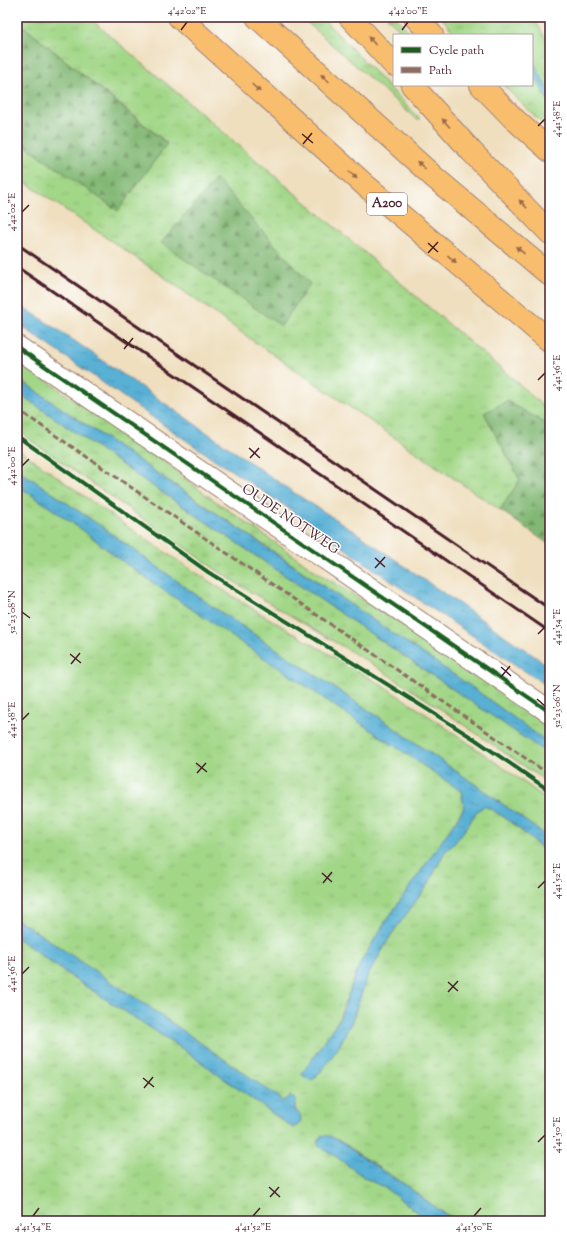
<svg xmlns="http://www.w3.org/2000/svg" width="567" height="1238" font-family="'Sorts Mill Goudy',serif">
  <defs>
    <pattern id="grass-tufts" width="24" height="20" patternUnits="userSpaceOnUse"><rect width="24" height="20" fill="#a3d788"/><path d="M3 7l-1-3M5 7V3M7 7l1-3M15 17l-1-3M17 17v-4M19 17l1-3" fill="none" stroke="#8eb876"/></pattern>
    <pattern id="forest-firs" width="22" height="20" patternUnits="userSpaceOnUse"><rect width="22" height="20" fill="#82b874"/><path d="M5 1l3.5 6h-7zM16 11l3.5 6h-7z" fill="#6c955f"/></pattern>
    <pattern id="water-ripples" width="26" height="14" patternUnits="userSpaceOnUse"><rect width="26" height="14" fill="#58b0d5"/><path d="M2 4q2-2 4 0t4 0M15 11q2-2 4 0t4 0" fill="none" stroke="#4b8fad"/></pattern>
  </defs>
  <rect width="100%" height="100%" fill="#fff"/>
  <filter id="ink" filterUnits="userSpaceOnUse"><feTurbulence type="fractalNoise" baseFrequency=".025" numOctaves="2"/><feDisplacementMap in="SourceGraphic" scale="8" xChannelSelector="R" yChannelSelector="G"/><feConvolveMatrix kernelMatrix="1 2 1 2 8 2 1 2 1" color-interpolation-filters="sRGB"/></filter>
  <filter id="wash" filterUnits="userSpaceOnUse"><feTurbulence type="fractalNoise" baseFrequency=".012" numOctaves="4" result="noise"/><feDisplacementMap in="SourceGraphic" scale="16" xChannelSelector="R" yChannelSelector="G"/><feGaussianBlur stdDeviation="0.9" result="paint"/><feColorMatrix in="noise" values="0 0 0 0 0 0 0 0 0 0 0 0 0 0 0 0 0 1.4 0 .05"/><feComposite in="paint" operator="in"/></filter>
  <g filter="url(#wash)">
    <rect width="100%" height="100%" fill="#efdfbf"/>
    <!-- grass -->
    <g fill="url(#grass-tufts)" stroke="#767b5a">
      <path d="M17 17H88L519 384 550 413V426L507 401 485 413 520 480 500 510 255 342 154 270 17 177V140L118 210 167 143 17 21Z"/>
      <path d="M301 17H321L420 119 417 120Z"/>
      <path d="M387 17H396L412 35H405Z"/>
      <path d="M441 17H533L550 46V131L503 85H532V35H456Z"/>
      <path d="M17 360 168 464 184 478 204 493 323 576 424 638 550 725V744C375 618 195 499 17 378Z"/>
      <path d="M17 392 138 476 550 755V784L432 703 372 664 249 591 209 565 17 431Z"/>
      <path d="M17 448C89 500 162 552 237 599 285 629 335 657 383 686 440 722 495 762 550 801V839L486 792 380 718 213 607 105 529 17 469Z"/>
      <path d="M17 485 84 531 118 558 162 589 461 791 464 807 446 836 384 924 360 963 339 1019 328 1037 313 1058 311 1081 319 1074 338 1048 352 1021 367 977 391 935 429 883 445 851 453 845 469 824 476 812 484 806C508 816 529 839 550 855V1221H457L438 1209 399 1180 383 1171 372 1162 364 1158 348 1146 322 1135 317 1141 325 1150 334 1155 365 1178 385 1188 429 1221H17V938L79 982 174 1043 293 1128 298 1125 301 1121C299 1110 293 1112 296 1100L291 1096 284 1101 281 1099 149 1007 17 919Z"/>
    </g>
    <!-- forest -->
    <g fill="url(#forest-firs)" stroke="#666c50">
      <path d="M17 21 167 144 118 211 17 140Z"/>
      <path d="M216 179 310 284 281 326 161 243Z"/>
      <path d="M507 401 550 426V545L500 510 520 480 484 413Z"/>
    </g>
    <!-- water -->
    <g fill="url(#water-ripples)" stroke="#516880">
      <path d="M532 59 550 94V104L532 71Z"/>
      <path d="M17 303 63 333 293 492 354 531 550 667V688L388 579 282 504 178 435 17 323Z"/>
      <path d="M17 378 338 596 469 685 550 744V755L138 476 17 392Z"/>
      <path d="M17 469 105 529 213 607 380 718 486 792 550 839V855C530 839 507 815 484 806L476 812 469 824 453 845 445 851 429 883 391 935 367 977 352 1021 338 1048 319 1074 311 1081 302 1075 303 1072 339 1020 360 963 384 924 459 816 464 807 461 791 162 589 118 558 84 531 22 488 17 485Z"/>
      <path d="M17 919 149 1007 281 1099 284 1101 291 1096 296 1100C295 1104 294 1107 295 1110 296 1112 299 1113 300 1115 303 1121 298 1126 293 1128L174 1043 79 982 17 938Z"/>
      <path d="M322 1135C341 1137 350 1150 365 1159 371 1162 376 1166 383 1171 394 1178 405 1184 416 1193 429 1202 442 1214 457 1221H429L385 1188 365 1178 334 1155 325 1150 319 1145 317 1141Z"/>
    </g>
  </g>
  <g filter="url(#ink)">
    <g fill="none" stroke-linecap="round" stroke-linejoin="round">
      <!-- minor casing -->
      <g stroke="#9c7f75" stroke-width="24">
        <path id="minor" d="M17 347 550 712"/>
      </g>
      <!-- major casing -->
      <g stroke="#9c7f75" stroke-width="24">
        <g id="major">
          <path d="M415 17 432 35"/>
          <path d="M481 85 513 118 550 151"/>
        </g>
      </g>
      <!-- highway casing -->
      <g stroke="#9c7f75" stroke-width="24">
        <g id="highway">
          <path d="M179 17 365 185 550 341"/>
          <path d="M257 17 435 178 550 275"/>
          <path d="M350 17 394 65"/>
          <path d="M412 85 472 152 550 233"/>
        </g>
      </g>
      <!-- minor -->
      <use href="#minor" stroke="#fff" stroke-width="22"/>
      <!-- major -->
      <use href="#major" stroke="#f9be6d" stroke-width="22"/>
      <!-- highway -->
      <use href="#highway" stroke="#f9be6d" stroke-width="22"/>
      <!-- rail -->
      <g stroke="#4a1f2b" stroke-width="3">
        <path d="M17 244 550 609"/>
        <path d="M17 267 304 463 550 632"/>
      </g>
      <!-- quiet -->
      <path stroke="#8d6e63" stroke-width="3" stroke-dasharray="6 3" stroke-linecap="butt" d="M17 409 550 775"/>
      <!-- cycleway casing -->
      <g stroke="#fff" stroke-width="6">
        <g id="cycleway">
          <path d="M17 347 550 712"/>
          <path d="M17 436 208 572 476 740 550 791"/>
        </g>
      </g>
      <!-- cycleway -->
      <use href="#cycleway" stroke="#1b5e20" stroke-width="4"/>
    </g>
    <!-- one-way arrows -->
    <defs><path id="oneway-solid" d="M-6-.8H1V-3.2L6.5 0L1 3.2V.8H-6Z"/></defs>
    <g fill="#996749">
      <use href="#oneway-solid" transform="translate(372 41) rotate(-132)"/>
      <use href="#oneway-solid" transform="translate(325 78) rotate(-138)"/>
      <use href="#oneway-solid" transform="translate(256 88) rotate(42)"/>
      <use href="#oneway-solid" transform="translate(446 123) rotate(-132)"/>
      <use href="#oneway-solid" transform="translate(421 165) rotate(-138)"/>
      <use href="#oneway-solid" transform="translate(353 175) rotate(42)"/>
      <use href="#oneway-solid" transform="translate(523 204) rotate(-134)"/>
      <use href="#oneway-solid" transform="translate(520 250) rotate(-140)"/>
      <use href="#oneway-solid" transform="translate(452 259) rotate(40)"/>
    </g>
  </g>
  <!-- ticks -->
  <path fill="none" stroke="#4a1f2b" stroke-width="1.5" d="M181 30 187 22M402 30 408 22M538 126 545 119M302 134 313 143M303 144 312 133M22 212 29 205M428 243 438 252M428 253 438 242M123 339 134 348M124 349 133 338M538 380 545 373M249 448 260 458M250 458 259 448M22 466 29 459M375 558 385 567M375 568 385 557M22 612 30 618M538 634 545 627M70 654 81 663M71 664 80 653M501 667 511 676M501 677 510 666M537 699 545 706M22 720 29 713M196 763 207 772M197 773 206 763M322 873 332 882M323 883 332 872M538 888 545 881M22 974 29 967M448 982 458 991M448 992 458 981M143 1078 154 1087M144 1088 153 1077M538 1142 545 1135M269 1187 280 1197M270 1197 279 1187M33 1216 39 1208M253 1216 260 1208M474 1216 481 1208"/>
  <g text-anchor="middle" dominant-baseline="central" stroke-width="3" stroke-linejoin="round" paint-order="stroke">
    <!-- shield labels -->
    <rect fill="#fff" stroke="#80626b" stroke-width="1" x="367" y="193" width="40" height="22" rx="3"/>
    <g font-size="13" font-weight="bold" fill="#4a1f2b">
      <text x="387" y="204">A200</text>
    </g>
    <!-- street labels -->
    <g font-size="14" fill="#4a1f2b" stroke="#fff">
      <text transform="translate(290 520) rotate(34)">OUDE NOTWEG</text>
    </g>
  </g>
  <!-- margin -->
  <rect width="567" height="1238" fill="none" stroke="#fff" stroke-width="44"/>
  <!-- legend -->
  <rect x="393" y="34" width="140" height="52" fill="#ffffff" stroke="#b7a5aa"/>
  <rect x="401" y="47" width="20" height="6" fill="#1b5e20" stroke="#b7a5aa"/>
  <text x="429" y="54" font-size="12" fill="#4a1f2b">Cycle path</text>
  <rect x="401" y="67" width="20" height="6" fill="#8d6e63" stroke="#b7a5aa"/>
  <text x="429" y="74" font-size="12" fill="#4a1f2b">Path</text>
  <rect x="22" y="22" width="523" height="1194" fill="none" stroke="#4a1f2b" stroke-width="1.5"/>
  <g font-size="10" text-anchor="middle" fill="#4a1f2b">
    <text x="187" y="14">4°42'02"E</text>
    <text x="408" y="14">4°42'00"E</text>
    <text transform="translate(556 119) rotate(-90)" y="4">4°41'58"E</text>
    <text transform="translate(11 212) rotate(-90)" y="4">4°42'02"E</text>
    <text transform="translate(556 373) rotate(-90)" y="4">4°41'56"E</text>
    <text transform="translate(11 466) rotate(-90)" y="4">4°42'00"E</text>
    <text transform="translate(11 612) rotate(-90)" y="4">52°23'08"N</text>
    <text transform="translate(556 627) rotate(-90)" y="4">4°41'54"E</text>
    <text transform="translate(556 706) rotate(-90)" y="4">52°23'06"N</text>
    <text transform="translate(11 720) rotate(-90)" y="4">4°41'58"E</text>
    <text transform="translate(556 881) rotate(-90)" y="4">4°41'52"E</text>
    <text transform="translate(11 974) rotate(-90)" y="4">4°41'56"E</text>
    <text transform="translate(556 1135) rotate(-90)" y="4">4°41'50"E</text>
    <text x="33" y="1230">4°41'54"E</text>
    <text x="253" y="1230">4°41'52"E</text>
    <text x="474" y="1230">4°41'50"E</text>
  </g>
</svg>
